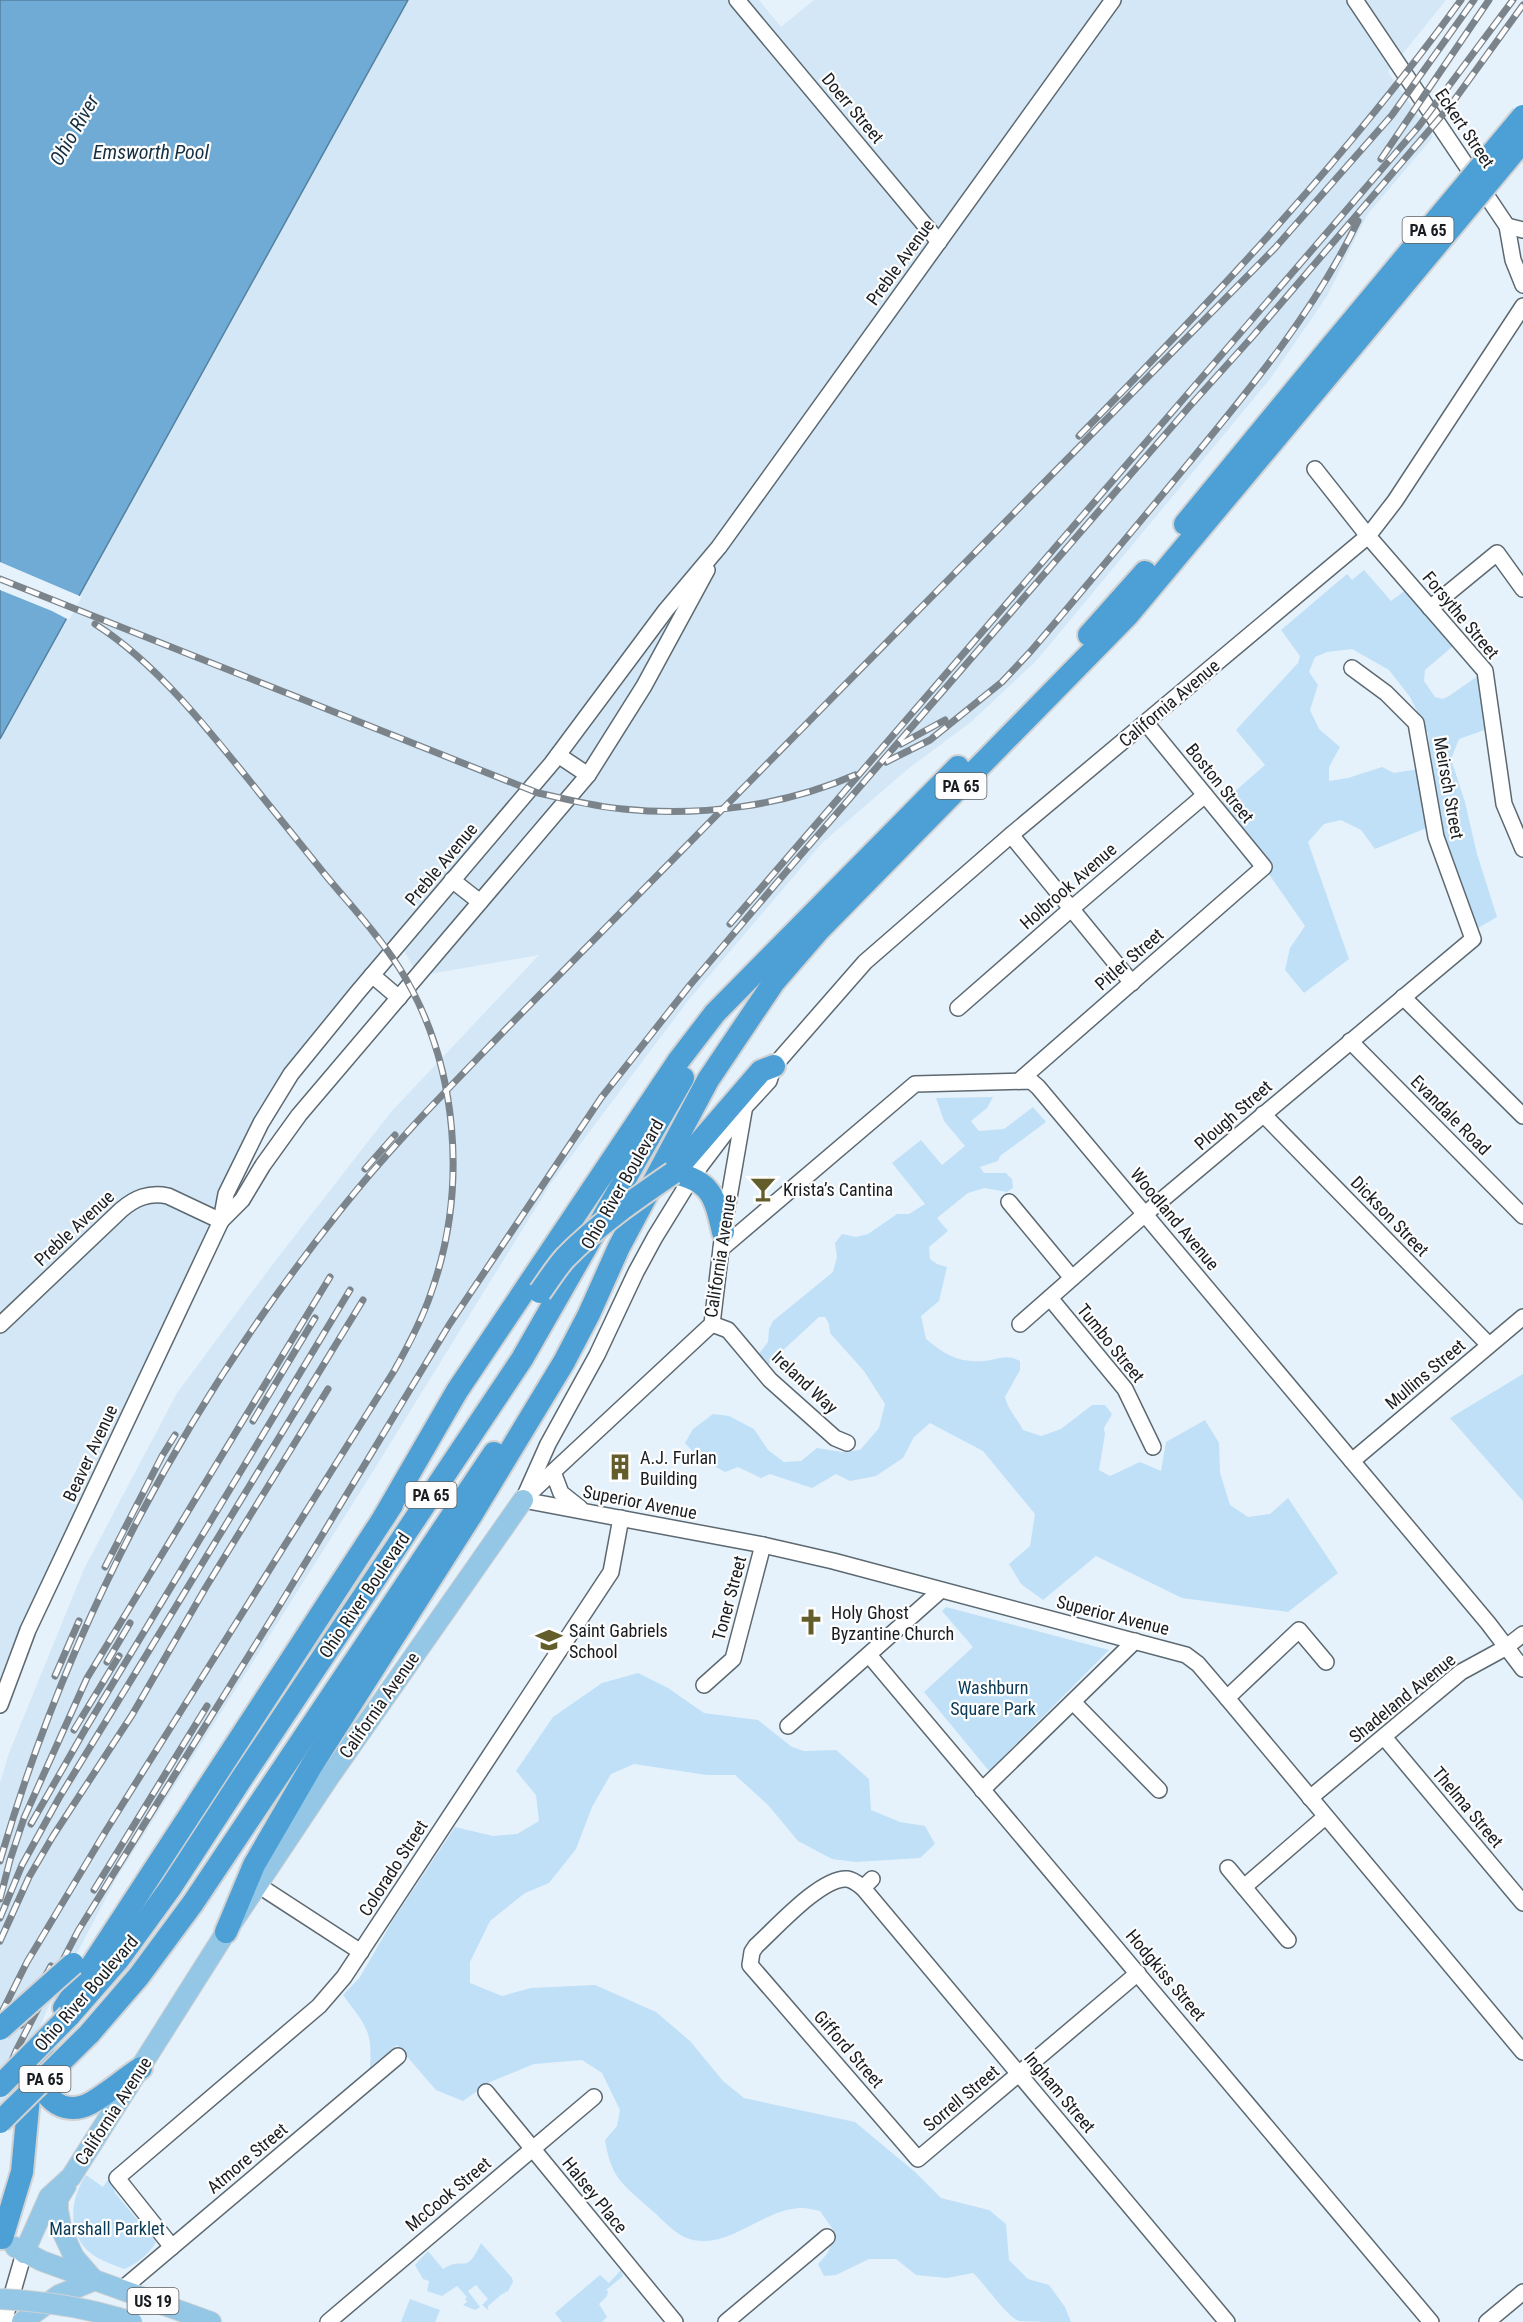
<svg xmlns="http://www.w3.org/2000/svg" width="1523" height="2322" font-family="'Roboto Condensed',sans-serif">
  <rect width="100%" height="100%" fill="#e5f2fc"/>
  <!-- built -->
  <path fill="#d3e7f6" d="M408 0H759L781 27 814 0H1446L1388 72 1433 137 1367 215 1327 296 1270 379 1037 660 971 722 909 768 822 843 687 1002 551 1183 367 1481 116 1879 47 2010 0 2123V1783L9 1753 84 1569 177 1393 276 1260 391 1112 539 955 418 976 400 943 261 1123 0 1705V739Z"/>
  <!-- green -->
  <g fill="#c0e0f7" fill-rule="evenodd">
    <path d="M1364 570 1391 601 1411 586 1459 641 1425 670 1424 681 1435 697 1443 699 1449 696 1485 671 1493 727 1459 739 1451 759 1465 802 1477 854 1497 917 1478 928 1436 824 1375 849 1361 830 1341 820 1324 824 1308 842 1349 959 1304 993 1285 970 1290 948 1305 926 1264 867 1216 808 1265 765 1236 730 1298 663 1300 656 1281 630 1347 574 1352 580ZM1352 649 1389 670 1410 697 1428 733 1431 767 1394 773 1382 767 1348 778 1329 781V767L1340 747 1319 729 1310 710 1318 685 1309 672 1315 657 1327 652Z"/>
    <path d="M993 1097 987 1108 971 1121 979 1131 1004 1129 1033 1107 1046 1122 1000 1156 998 1161 980 1167 984 1173H1006L1012 1179 1013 1188 1007 1192 984 1188 968 1193 937 1218 948 1231 929 1247 930 1259 937 1264 947 1267 939 1301 921 1316 926 1339C944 1354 958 1363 983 1361 998 1360 1005 1353 1020 1361V1370L1005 1397C1008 1410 1017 1418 1023 1430L1041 1436 1061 1429 1092 1405H1105L1112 1414 1104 1428 1105 1434 1099 1470 1110 1476 1140 1462 1161 1471 1166 1442 1205 1420 1219 1443 1220 1473 1230 1505 1248 1517 1270 1514 1288 1498 1338 1573 1288 1612 1182 1598 1096 1556 1043 1600 1021 1584 1009 1564 1030 1546 1035 1514 983 1451 930 1423 914 1437 903 1458 876 1476 850 1481 836 1474 812 1488 770 1474 761 1478 738 1467 725 1472 699 1458 685 1443 693 1429 713 1414 729 1416 754 1429 768 1450 784 1462 801 1461 817 1448 842 1452 860 1450 879 1428 885 1404 864 1371 830 1333 829 1324 825 1317H819L767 1365 758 1355 768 1342 769 1329 773 1321 833 1272 837 1257 835 1243 842 1234 856 1237 868 1234 897 1214H909L925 1204 892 1163 921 1140 942 1165 965 1146 944 1121 936 1098Z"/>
    <path d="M1523 1374V1501L1450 1418Z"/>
    <path d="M946 1607 1109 1650 989 1771 924 1692 973 1647 942 1611Z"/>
    <path d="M638 1673 668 1688 704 1713 758 1720 792 1747 804 1751 836 1750 869 1779 871 1810 900 1822 925 1826 935 1844 920 1858 856 1862 832 1859 798 1841 768 1805 735 1775H707L634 1764 611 1774 592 1807 576 1849 549 1883 525 1893 490 1921 470 1962V1983L502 1996 531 1988 595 1985 656 2012 690 2041 723 2081 744 2098 855 2122 915 2172 941 2198 989 2210 1006 2224 1009 2260 1028 2279 1049 2285 1065 2307 1071 2322C1058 2322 1030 2322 1019 2321 1007 2317 985 2284 973 2273L947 2278 916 2275 896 2259H869L836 2275 824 2276 818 2264 827 2254 836 2234 820 2211C814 2210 808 2208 802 2208 761 2208 726 2255 684 2237 673 2232 658 2215 648 2207 621 2183 611 2177 605 2140L617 2126 620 2110 602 2073 582 2060 534 2064 490 2082 463 2101 436 2090 397 2045 370 2067C373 2029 364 2024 343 1995L360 1977 393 1920 455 1827 493 1836 517 1834 539 1821 536 1795 516 1771 553 1717 602 1683Z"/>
    <path d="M112 2174 115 2193 156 2242C150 2253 136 2265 124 2269 111 2264 96 2259 86 2249 67 2228 71 2197 86 2175L103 2187Z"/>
    <path d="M481 2243 512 2278 513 2282 508 2291 502 2294 488 2306V2310L482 2305 488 2299 476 2285 468 2291 480 2307 475 2310 463 2305 467 2302 465 2299 467 2297 457 2286 442 2296 427 2291 429 2281 423 2279 415 2265 428 2251 443 2269C465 2255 465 2277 481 2243Z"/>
    <path d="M621 2270 623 2276 606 2290 608 2291 607 2296 599 2304 607 2317 602 2322H562L555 2313 600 2275 609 2283Z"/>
    <path d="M410 2299 440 2310 435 2322H401Z"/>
  </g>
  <!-- water -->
  <path fill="#6fabd5" stroke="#55809f" stroke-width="1.5" d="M0 0H408L0 739Z"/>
  <!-- pier -->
  <path fill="#e5f2fc" d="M0 562 82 597 69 620 52 611 0 590Z"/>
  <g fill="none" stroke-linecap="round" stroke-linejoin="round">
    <!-- minor casing -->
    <g stroke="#5d6971" stroke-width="18">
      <g id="minor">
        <path d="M737 0 939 242"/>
        <path d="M1355 0 1507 226 1513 260 1523 285"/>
        <path d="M1507 226 1523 230"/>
        <path d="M1315 469 1368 536 1485 671 1504 804 1523 849"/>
        <path d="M1430 608 1497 553 1523 589"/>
        <path d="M558 755 588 775"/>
        <path d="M1011 835 1132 983"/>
        <path d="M452 880 480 902"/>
        <path d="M372 975 399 998"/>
        <path d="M1403 997 1523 1116"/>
        <path d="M958 1008 1071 909 1205 795"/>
        <path d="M1350 1041 1523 1216"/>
        <path d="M1020 1080 1264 867 1146 723"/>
        <path d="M1263 1114 1489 1345"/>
        <path d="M1009 1202 1072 1278"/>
        <path d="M221 1221 242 1200 263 1165 299 1115 588 775 644 686 707 570"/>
        <path d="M721 1249 915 1084 1031 1081 1038 1087 1488 1623 1523 1669"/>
        <path d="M1050 1298 1125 1389 1153 1447"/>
        <path d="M712 1324 728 1330 770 1380 835 1438 847 1443"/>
        <path d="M1020 1324 1145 1214 1473 939 1436 837 1416 723 1386 693 1352 668"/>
        <path d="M0 1325 121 1210C135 1198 149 1192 168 1196L221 1221"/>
        <path d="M1352 1461 1523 1317"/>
        <path d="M553 1472 561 1493 580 1508"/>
        <path d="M527 1496 712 1324 723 1232 744 1111"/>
        <path d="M523 1500 548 1444 597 1355 636 1272 655 1237 692 1177 745 1107 769 1081 774 1066 865 962 1011 835 1368 536 1395 501 1523 306"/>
        <path d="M523 1500 763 1545 833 1561 1186 1655 1198 1664 1227 1698 1523 2052"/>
        <path d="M869 1655 1431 2322"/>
        <path d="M704 1685 733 1659 763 1545"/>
        <path d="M1227 1698 1299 1630 1326 1662"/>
        <path d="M1073 1702 1159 1790"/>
        <path d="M0 1705 28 1630 221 1221 226 1194 261 1123 291 1074 357 993 552 763 666 610 719 547 1113 0"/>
        <path d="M788 1726 940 1591"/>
        <path d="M1384 1737 1523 1903"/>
        <path d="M982 1790 1135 1641"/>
        <path d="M1310 1798 1461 1672 1505 1648 1523 1634"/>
        <path d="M1228 1868 1288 1940"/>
        <path d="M872 1879 863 1888C858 1884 854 1880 847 1879 821 1877 775 1929 756 1946L752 1952 750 1965 918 2159 1138 1973"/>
        <path d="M258 1885 361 1952"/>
        <path d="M1244 1887 1325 1817"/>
        <path d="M863 1888 1227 2322"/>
        <path d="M486 2092 675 2322"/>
        <path d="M172 2247 117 2178 319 2006 344 1977 611 1572 621 1518"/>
        <path d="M121 2290 398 2056"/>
        <path d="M4 2322 24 2253"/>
        <path d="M328 2322 594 2097"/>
        <path d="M726 2322 827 2237"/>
        <path d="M1487 2322 1523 2292"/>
      </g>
    </g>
    <!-- major casing -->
    <g stroke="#d1d2d3" stroke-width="22">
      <g id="major">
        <path d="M66 2186 58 2199V2210L62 2231 74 2257 93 2279"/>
        <path d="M15 2247 42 2261 211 2322"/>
        <path d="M24 2253 49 2197 71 2177 226 1932 330 1776 523 1500"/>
        <path d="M22 2322 59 2295 95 2280"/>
      </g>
    </g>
    <!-- highway casing -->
    <g stroke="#d1d2d3" stroke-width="26">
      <g id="highway">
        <path d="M1185 524 1333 344"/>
        <path d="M1089 635 1145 572"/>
        <path d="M723 1232C715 1197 711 1180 673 1173L761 1071 774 1066"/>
        <path d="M384 1517 457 1391 679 1060 715 1013 958 767"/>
        <path d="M226 1932 254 1865 312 1765 472 1514 564 1362 589 1314 619 1247 708 1080 774 982 819 930 1128 615 1346 354"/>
        <path d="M64 2008 392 1505"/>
        <path d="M69 2016 118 1960 171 1887 242 1778 522 1359 683 1078"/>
        <path d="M89 2034 139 1976 193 1903 494 1453"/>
        <path d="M38 2065C38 2094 61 2119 91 2103 108 2093 124 2079 141 2068"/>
        <path d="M2 2238 22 2172 31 2076 45 2042"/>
      </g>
    </g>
    <!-- minor -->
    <use href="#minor" stroke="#fff" stroke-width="15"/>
    <!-- major -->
    <use href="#major" stroke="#94c6e6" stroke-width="20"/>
    <!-- highway -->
    <use href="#highway" stroke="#4da0d5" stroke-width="22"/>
    <!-- rail casing -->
    <g stroke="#7c848b" stroke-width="7">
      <g id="rail">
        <path d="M1381 159 1489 0"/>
        <path d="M1079 436C1214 298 1347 157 1461 0"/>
        <path d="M0 579 538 793C566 799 595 807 623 809 700 817 784 806 855 775"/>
        <path d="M901 744 945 720"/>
        <path d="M886 762 930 740 1002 682 1031 651C1085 588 1138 524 1192 459 1254 384 1315 310 1358 221"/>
        <path d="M730 924 1419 126 1513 0"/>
        <path d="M365 1169 395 1135"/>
        <path d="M253 1421 315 1318"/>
        <path d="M105 1567 162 1456 175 1435"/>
        <path d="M107 1662 130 1623"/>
        <path d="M55 1676 79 1621"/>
        <path d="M74 1730 119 1656"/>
        <path d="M31 1824 86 1728 350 1290"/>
        <path d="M0 1861C68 1626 186 1404 339 1212 390 1147 449 1088 506 1029L1275 248 1392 115 1474 0"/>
        <path d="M94 1890 207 1706"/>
        <path d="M0 1899 10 1860 24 1818 87 1678 330 1277"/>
        <path d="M0 1918 22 1865 59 1798 363 1300"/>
        <path d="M0 1941 29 1877 53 1836 132 1715 206 1587 328 1389"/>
        <path d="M0 2016 27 1962 107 1829 394 1371C408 1346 422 1320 431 1293 468 1189 459 1064 400 969 379 936 352 907 327 877 309 855 291 832 273 810 222 747 163 667 95 624"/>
        <path d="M21 2025 32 2000 51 1966"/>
        <path d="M0 2088 17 2049 78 1931 272 1618 449 1325 601 1098 690 985 786 872 1189 407 1253 336 1450 106 1523 5"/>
      </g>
    </g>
    <!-- rail -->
    <use href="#rail" stroke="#fdfdfd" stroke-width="4.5" stroke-dasharray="14" stroke-linecap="butt"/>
    <!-- major-bridge casing -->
    <g stroke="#d1d2d3" stroke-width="22" stroke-linecap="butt">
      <path id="major-bridge" d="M0 2299C45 2301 89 2308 132 2322"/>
    </g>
    <!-- highway-bridge casing -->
    <g stroke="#d1d2d3" stroke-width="26" stroke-linecap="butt">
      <g id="highway-bridge">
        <path d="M1333 344 1523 116"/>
        <path d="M1346 354 1523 141"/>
        <path d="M540 1292C548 1281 556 1268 565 1258 597 1225 635 1199 673 1173"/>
        <path d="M0 2029 73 1964"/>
        <path d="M0 2086 69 2016"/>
        <path d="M0 2122 89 2034"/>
      </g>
    </g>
    <!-- major-bridge -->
    <use href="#major-bridge" stroke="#94c6e6" stroke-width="20"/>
    <!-- highway-bridge -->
    <use href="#highway-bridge" stroke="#4da0d5" stroke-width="22"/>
  </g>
  <!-- icons -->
  <defs>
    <g id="bar-bare" transform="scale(2.07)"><path d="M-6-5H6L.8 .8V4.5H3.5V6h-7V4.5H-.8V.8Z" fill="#625d2a" stroke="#fdfdfd" stroke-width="2.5" paint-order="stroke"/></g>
    <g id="building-bare" transform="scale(2.07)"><path d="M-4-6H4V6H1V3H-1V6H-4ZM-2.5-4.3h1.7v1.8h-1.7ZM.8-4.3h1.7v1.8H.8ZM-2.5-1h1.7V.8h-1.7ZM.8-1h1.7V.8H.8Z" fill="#625d2a" stroke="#fdfdfd" stroke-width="2.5" paint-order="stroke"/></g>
    <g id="church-bare" transform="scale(2.07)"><path d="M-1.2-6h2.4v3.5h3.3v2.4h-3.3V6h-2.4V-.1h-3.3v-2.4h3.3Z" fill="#625d2a" stroke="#fdfdfd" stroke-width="2.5" paint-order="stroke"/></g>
    <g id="school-bare" transform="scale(2.07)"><path d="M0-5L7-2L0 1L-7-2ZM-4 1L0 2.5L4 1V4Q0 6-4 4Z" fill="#625d2a" stroke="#fdfdfd" stroke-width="2.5" paint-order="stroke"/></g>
  </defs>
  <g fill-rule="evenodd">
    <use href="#bar-bare" x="763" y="1189"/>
    <use href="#building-bare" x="620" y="1467"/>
    <use href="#church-bare" x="811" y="1622"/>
    <use href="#school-bare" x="549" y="1640"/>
  </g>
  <g text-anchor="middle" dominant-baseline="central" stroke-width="4.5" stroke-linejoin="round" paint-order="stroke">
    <!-- shield labels -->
    <g fill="#fdfdfd" stroke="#5d6063" stroke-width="1.5">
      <rect x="1402.5" y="217" width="51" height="26" rx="4.5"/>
      <rect x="935.5" y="773" width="51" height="26" rx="4.5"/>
      <rect x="405.5" y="1482" width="51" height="26" rx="4.5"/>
      <rect x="19.5" y="2066" width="51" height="26" rx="4.5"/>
      <rect x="127.5" y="2288" width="51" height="26" rx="4.5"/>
    </g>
    <g font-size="16" font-weight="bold" fill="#191d21">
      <text x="1428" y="230">PA 65</text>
      <text x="961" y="786">PA 65</text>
      <text x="431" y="1495">PA 65</text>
      <text x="45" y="2079">PA 65</text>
      <text x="153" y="2301">US 19</text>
    </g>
    <!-- street labels -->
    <g font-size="18" fill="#191d21" stroke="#fdfdfd">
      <text transform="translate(853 108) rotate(50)">Doerr Street</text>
      <text transform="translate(1465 128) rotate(56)">Eckert Street</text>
      <text transform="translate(900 262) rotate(-54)">Preble Avenue</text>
      <text transform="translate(1461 615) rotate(50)">Forsythe Street</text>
      <text transform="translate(1169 703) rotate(-40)">California Avenue</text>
      <text transform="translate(1220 783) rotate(51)">Boston Street</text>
      <text transform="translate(1449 788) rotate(80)">Meirsch Street</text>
      <text transform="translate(441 864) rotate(-50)">Preble Avenue</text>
      <text transform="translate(1068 886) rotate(-41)">Holbrook Avenue</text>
      <text transform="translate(1129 959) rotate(-41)">Pitler Street</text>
      <text transform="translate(1233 1115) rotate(-41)">Plough Street</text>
      <text transform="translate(1451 1115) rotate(45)">Evandale Road</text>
      <text transform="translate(622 1184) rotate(-60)">Ohio River Boulevard</text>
      <text transform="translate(1390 1216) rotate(46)">Dickson Street</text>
      <text transform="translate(1175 1219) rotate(50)">Woodland Avenue</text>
      <text transform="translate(74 1228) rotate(-43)">Preble Avenue</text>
      <text transform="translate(720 1256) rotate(-81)">California Avenue</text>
      <text transform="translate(1111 1343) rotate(51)">Tumbo Street</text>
      <text transform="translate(1425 1374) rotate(-40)">Mullins Street</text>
      <text transform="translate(805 1382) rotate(43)">Ireland Way</text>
      <text transform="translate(90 1453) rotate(-65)">Beaver Avenue</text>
      <text transform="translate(640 1502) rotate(11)">Superior Avenue</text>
      <text transform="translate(364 1595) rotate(-56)">Ohio River Boulevard</text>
      <text transform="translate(729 1598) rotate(-75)">Toner Street</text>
      <text transform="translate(1113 1615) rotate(14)">Superior Avenue</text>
      <text transform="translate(1402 1698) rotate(-39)">Shadeland Avenue</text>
      <text transform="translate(379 1705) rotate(-55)">California Avenue</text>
      <text transform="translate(1468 1807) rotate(50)">Thelma Street</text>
      <text transform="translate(393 1868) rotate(-57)">Colorado Street</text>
      <text transform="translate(1166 1975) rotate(50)">Hodgkiss Street</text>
      <text transform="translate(86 1993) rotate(-49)">Ohio River Boulevard</text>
      <text transform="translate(849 2049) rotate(49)">Gifford Street</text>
      <text transform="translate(1060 2092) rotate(50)">Ingham Street</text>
      <text transform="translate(961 2098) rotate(-40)">Sorrell Street</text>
      <text transform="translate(113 2111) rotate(-57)">California Avenue</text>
      <text transform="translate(247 2158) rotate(-40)">Atmore Street</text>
      <text transform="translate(448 2194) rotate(-40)">McCook Street</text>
      <text transform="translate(595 2195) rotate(51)">Halsey Place</text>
    </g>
    <!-- poi labels -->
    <g font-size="18" fill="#191d21" stroke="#fdfdfd" text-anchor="start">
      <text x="783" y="1189">Krista’s Cantina</text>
      <text x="640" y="1457">A.J. Furlan<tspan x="640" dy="21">Building</tspan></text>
      <text x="831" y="1612">Holy Ghost<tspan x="831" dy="21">Byzantine Church</tspan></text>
      <text x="569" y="1630">Saint Gabriels<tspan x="569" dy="21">School</tspan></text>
    </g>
    <!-- park labels -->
    <g font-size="18" fill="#093b57" stroke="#fdfdfd">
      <text x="993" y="1687">Washburn<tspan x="993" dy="21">Square Park</tspan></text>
      <text x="107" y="2228">Marshall Parklet</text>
    </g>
    <!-- water labels -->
    <g font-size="20" font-style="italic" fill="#142f41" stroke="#fdfdfd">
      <text transform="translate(74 130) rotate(-60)">Ohio River</text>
      <text x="151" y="152">Emsworth Pool</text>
    </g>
  </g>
</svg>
